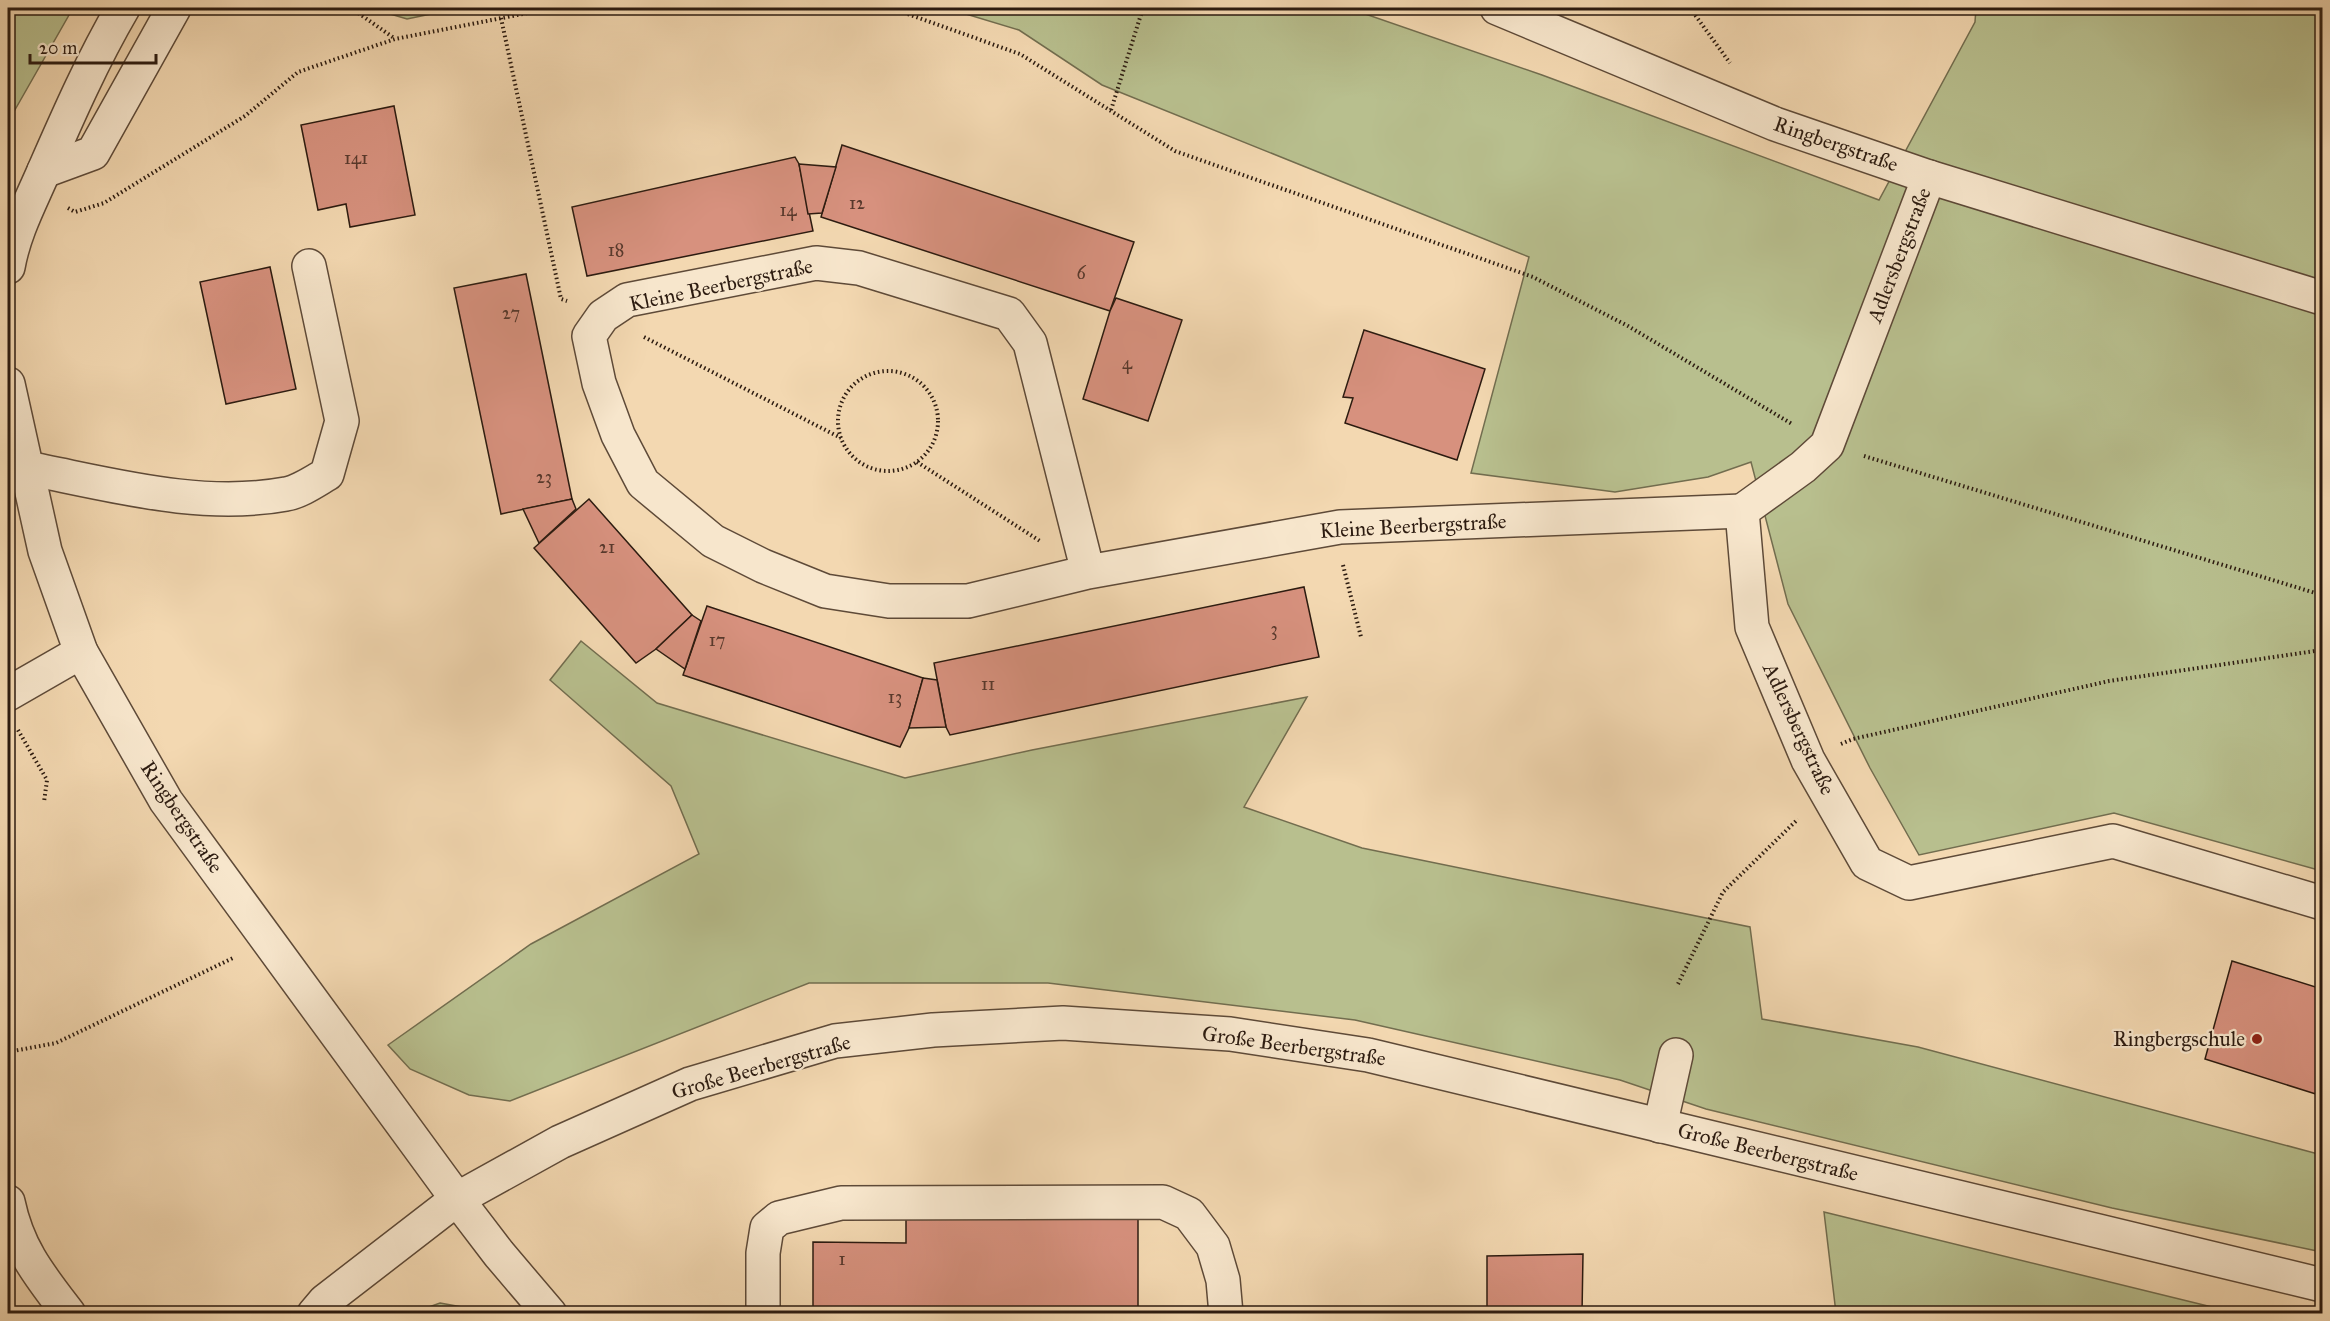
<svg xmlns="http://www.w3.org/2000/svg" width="2330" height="1321" font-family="'IM FELL Great Primer',serif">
  <rect width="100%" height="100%" fill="#f3d8b1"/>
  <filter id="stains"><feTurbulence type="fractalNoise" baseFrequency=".00333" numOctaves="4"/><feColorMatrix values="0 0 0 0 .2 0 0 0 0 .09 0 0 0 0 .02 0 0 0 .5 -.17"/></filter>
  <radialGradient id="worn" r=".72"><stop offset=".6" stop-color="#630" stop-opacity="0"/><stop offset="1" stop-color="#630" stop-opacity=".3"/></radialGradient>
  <!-- green -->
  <g fill="#b8bf8e" stroke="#726d4f" stroke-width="1.5">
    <path d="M8 8H73L8 122Z"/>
    <path d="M370 8H460L407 19Z"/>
    <path d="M946 8H1348L1542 75 1879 200 1975 22 1976 8H2322V871L2114 813 1919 855 1870 768 1788 604 1751 462 1708 477 1615 492 1471 473 1529 257 1102 85 1019 30Z"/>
    <path d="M581 641 657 703 905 778 1032 750 1307 697 1244 807 1362 848 1750 927 1762 1019 1918 1047 2322 1155V1252L2112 1208 1706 1109 1620 1080 1355 1020 1048 983H809L510 1101 469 1095 410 1069 388 1045 531 944 699 854 671 786 550 680Z"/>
    <path d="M1824 1212 2216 1308 2237 1313H1836Z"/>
    <path d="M440 1303 473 1309 479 1313H412Z"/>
  </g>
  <!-- building -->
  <g fill="#d7917e" stroke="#2c1b10" stroke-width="1.5">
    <path d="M394 106 415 215 350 227 346 204 318 210 301 125Z"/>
    <path d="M842 145 1134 242 1110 311 821 217Z"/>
    <path d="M795 157 799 164 813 231 587 276 572 207Z"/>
    <path d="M799 164 836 167 822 213 808 214Z"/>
    <path d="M270 267 296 389 226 404 200 282Z"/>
    <path d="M526 274 572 499 501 514 454 288Z"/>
    <path d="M1116 298 1182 320 1148 421 1083 399 1110 311Z"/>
    <path d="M1364 330 1485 369 1457 460 1345 423 1353 398 1343 397Z"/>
    <path d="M572 499 576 509 539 543 523 509Z"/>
    <path d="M589 499 692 615 656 649 636 663 534 548Z"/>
    <path d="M1304 587 1319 657 950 735 946 727 934 663Z"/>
    <path d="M707 606 923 678 909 728 900 747 683 675Z"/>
    <path d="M692 615 701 621 685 669 656 649Z"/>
    <path d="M923 678 937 680 946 727 909 728Z"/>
    <path d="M2232 961 2322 989V1096L2205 1059Z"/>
    <path d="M906 1217H1138V1314H813V1242L906 1243Z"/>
    <path d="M1583 1254 1582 1314H1487V1256Z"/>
  </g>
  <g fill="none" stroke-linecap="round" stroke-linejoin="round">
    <!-- minor casing -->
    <g stroke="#5e4a38" stroke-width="36">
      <g id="minor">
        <path d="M1497 8 1775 124 1929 177 2322 298"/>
        <path d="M44 171 93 153 174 8"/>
        <path d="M1929 177 1827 445 1803 467 1742 511 1752 627 1808 760 1867 863 1909 883 2113 841 2322 903"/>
        <path d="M8 267C14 233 29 205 43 173 68 116 92 61 123 8"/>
        <path d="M8 384 45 551 81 652 166 801 457 1199 499 1254 550 1314"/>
        <path d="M26 468C110 484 200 510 286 494 299 492 315 481 327 474L342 421 309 266"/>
        <path d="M1088 572 968 601H889L825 591 763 566 713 541 643 483 618 435 599 383 589 336 603 316 627 300 816 263 859 268 1009 314 1030 343 1088 572 1340 527 1742 511"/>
        <path d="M8 694 81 652"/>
        <path d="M1660 1126 1676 1055"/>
        <path d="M8 1202C18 1250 40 1276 69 1314"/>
        <path d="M314 1314 325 1301 457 1199 560 1142 690 1084 835 1041 933 1030 1063 1023 1230 1034 1368 1055 2322 1285"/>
        <path d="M763 1314V1253L767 1228 779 1218 841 1203 1163 1202 1189 1214 1213 1246 1223 1280 1226 1314"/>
      </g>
    </g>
    <!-- path -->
    <g stroke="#2c1b10" stroke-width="4" stroke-dasharray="1.5 3" stroke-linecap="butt">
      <path d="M351 8 394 38"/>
      <path d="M891 8 1020 54 1175 151 1533 277 1628 326 1792 424"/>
      <path d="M1690 8 1730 63"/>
      <path d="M501 18 561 299 567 301"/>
      <path d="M1111 110 1143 8"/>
      <path d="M68 208 75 212 104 203 245 116 298 72 395 39 553 8"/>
      <path d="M644 337 841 438"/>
      <circle cx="888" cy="421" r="50"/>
      <path d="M1864 456 2322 595"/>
      <path d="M917 462 1040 541"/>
      <path d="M1343 565 1361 637"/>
      <path d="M18 730 47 780 44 802"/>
      <path d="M1841 744 1853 739 2109 681 2322 650"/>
      <path d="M1678 984 1723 892 1798 819"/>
      <path d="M8 1052 56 1043 233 958"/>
    </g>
    <!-- minor -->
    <use href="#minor" stroke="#f7e6cc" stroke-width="33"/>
  </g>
  <!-- markers -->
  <circle fill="#8f2418" stroke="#f7e6cc" stroke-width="2" cx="2257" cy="1039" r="6"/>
  <g text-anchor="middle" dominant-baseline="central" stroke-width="4.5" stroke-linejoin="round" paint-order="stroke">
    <!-- number labels -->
    <g font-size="18" fill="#57382c">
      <text x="356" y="158">141</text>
      <text x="857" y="203">12</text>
      <text x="788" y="210">14</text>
      <text x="616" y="250">18</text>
      <text x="1081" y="273">6</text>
      <text x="511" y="313">27</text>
      <text x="1127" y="363">4</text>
      <text x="544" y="477">23</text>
      <text x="607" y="547">21</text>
      <text x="1274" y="629">3</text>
      <text x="717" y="640">17</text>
      <text x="988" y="684">11</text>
      <text x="895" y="697">13</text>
      <text x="842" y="1259">1</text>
    </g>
    <!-- street labels -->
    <g font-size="21" fill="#2c1b10" stroke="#f7e6cc">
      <text transform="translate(1836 144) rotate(19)">Ringbergstraße</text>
      <text transform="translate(1899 255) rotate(-69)">Adlersbergstraße</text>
      <text transform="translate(721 285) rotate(-12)">Kleine Beerbergstraße</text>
      <text transform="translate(1413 526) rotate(-3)">Kleine Beerbergstraße</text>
      <text transform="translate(1799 729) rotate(65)">Adlersbergstraße</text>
      <text transform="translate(182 817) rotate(56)">Ringbergstraße</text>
      <text transform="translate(1294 1046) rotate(8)">Große Beerbergstraße</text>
      <text transform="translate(761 1067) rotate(-16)">Große Beerbergstraße</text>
      <text transform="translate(1768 1152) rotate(14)">Große Beerbergstraße</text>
    </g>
    <!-- poi labels -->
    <g font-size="21" fill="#2c1b10" stroke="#f7e6cc" text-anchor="end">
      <text x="2245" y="1039">Ringbergschule</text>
    </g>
  </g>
  <!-- margin -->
  <rect width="2330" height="1321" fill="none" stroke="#f3d8b1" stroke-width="30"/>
  <rect x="9" y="9" width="2312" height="1303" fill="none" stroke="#2c1b10" stroke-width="3"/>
  <rect x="15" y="15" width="2300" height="1291" fill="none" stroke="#2c1b10" stroke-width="1.5"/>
  <!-- scale -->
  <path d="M30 54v9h126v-9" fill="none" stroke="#2c1b10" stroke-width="3"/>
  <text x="39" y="54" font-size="18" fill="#2c1b10" stroke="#f7e6cc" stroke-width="4.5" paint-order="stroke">20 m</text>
  <rect width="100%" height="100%" filter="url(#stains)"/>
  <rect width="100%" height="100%" fill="url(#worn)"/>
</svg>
